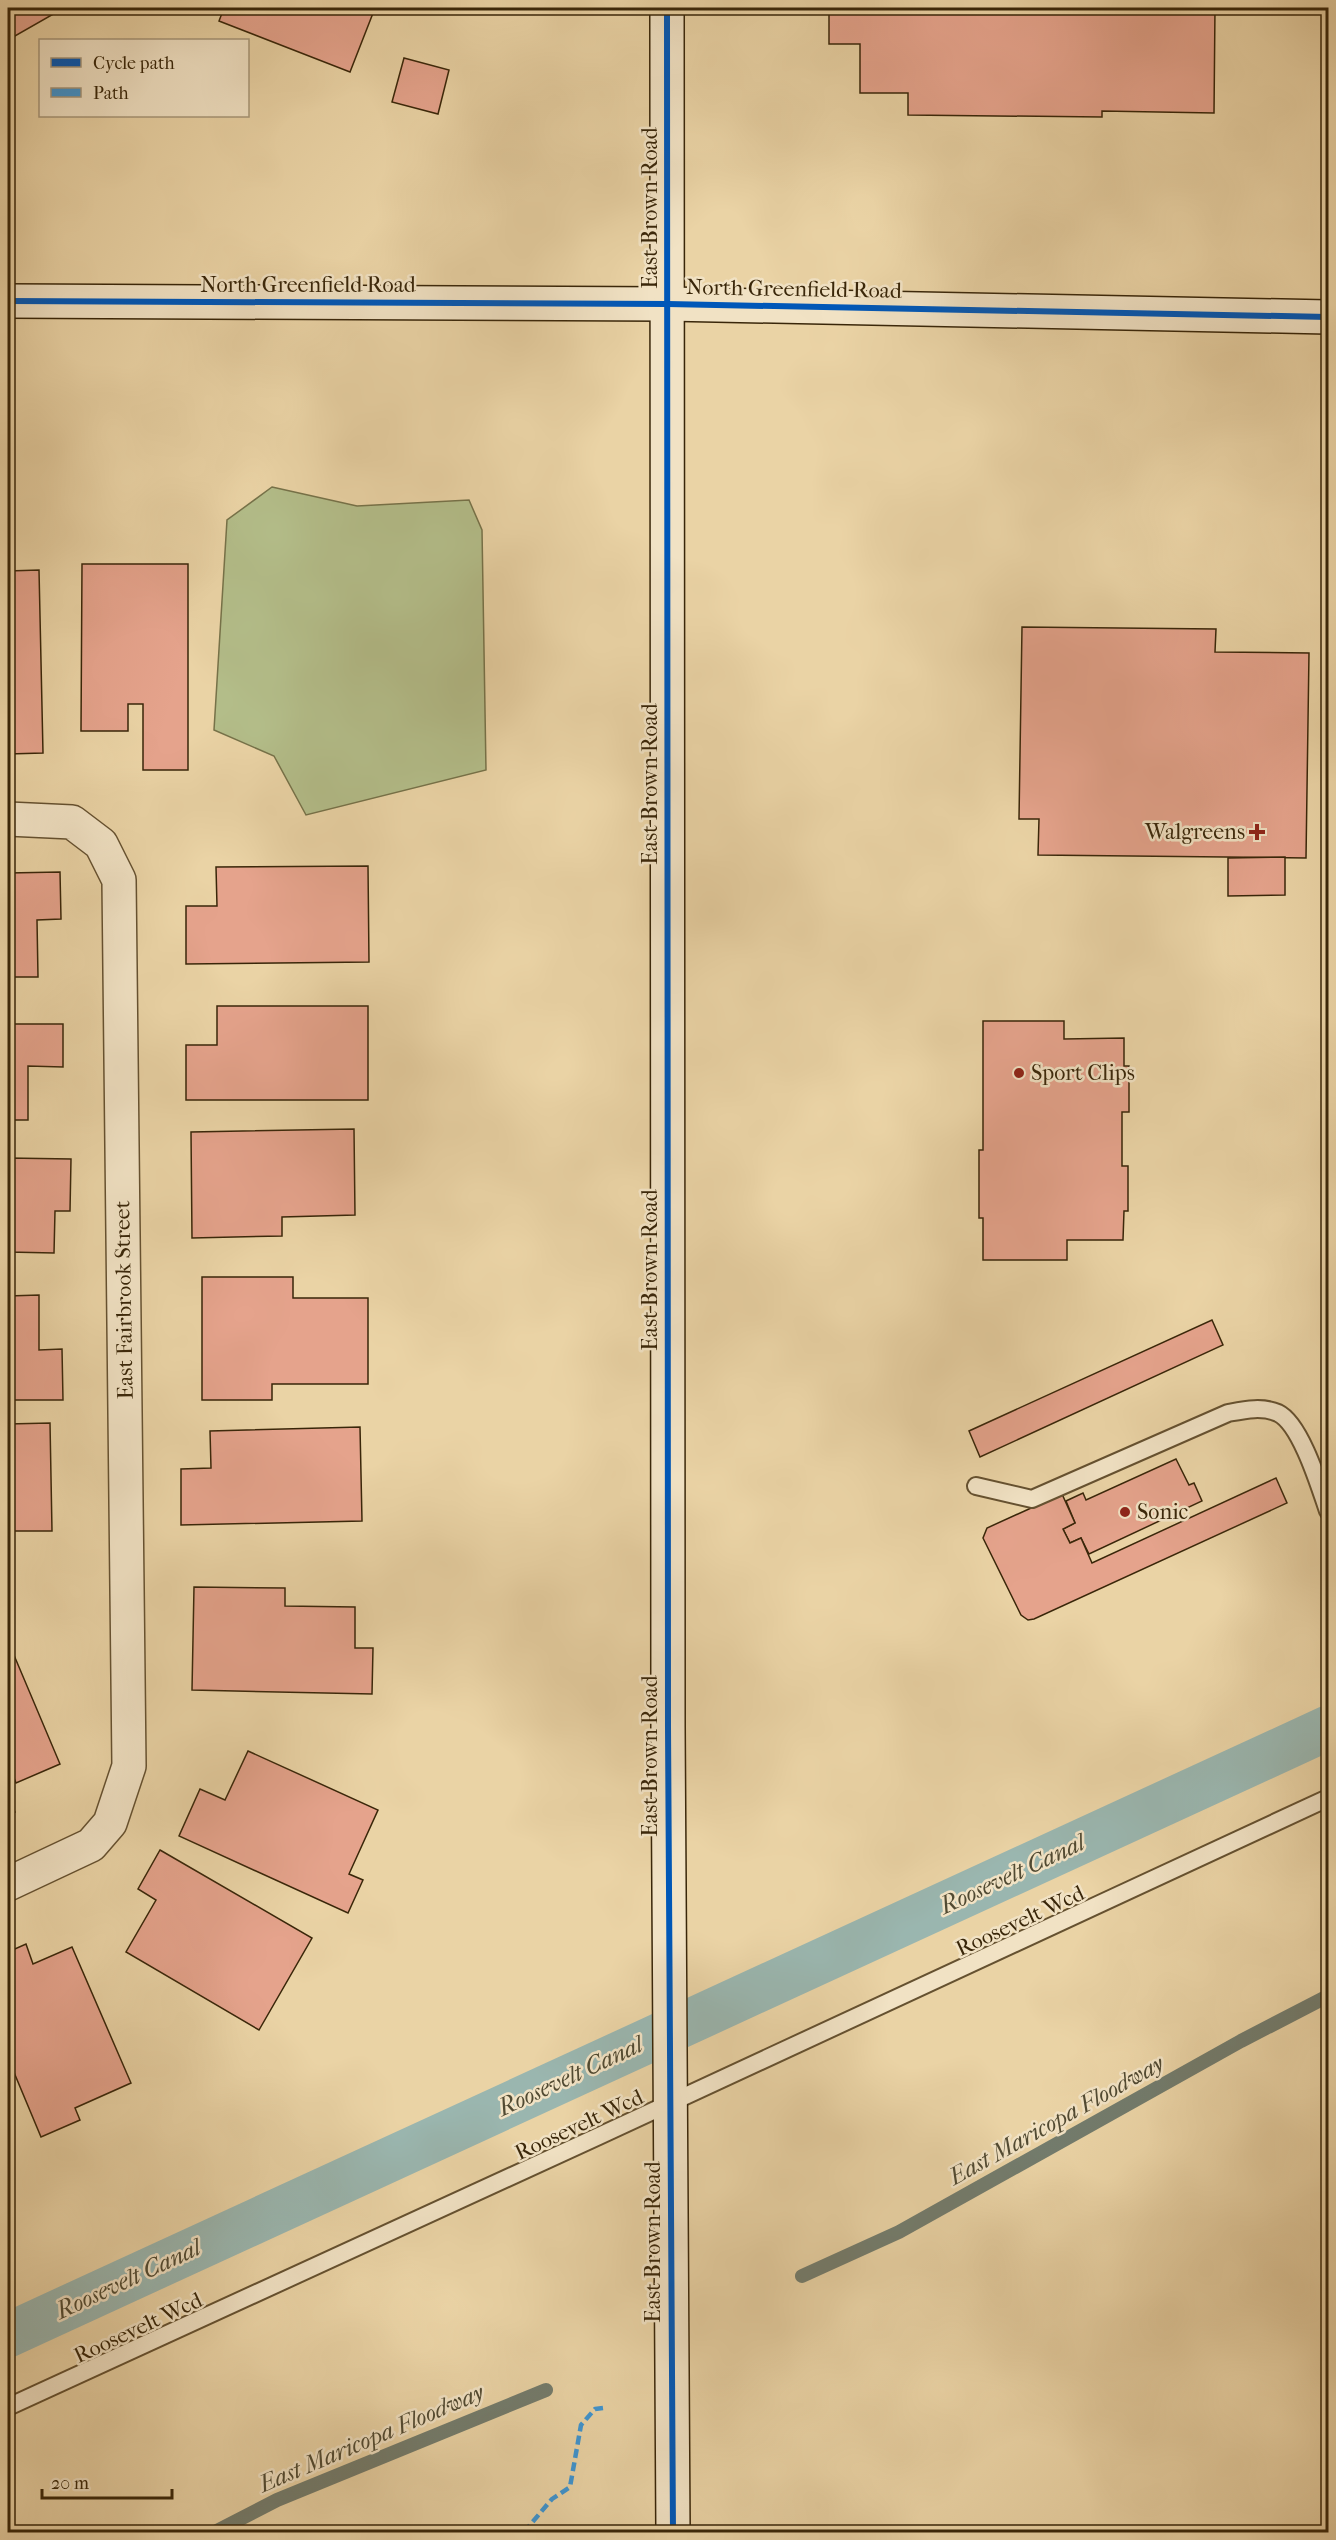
<svg xmlns="http://www.w3.org/2000/svg" width="1336" height="2540" font-family="'IM FELL French Canon',serif">
  <rect width="100%" height="100%" fill="#ead3a5"/>
  <filter id="stains"><feTurbulence type="fractalNoise" baseFrequency=".00333" numOctaves="4"/><feColorMatrix values="0 0 0 0 .2 0 0 0 0 .09 0 0 0 0 .02 0 0 0 .5 -.17"/></filter>
  <radialGradient id="worn" r=".72"><stop offset=".6" stop-color="#630" stop-opacity="0"/><stop offset="1" stop-color="#630" stop-opacity=".3"/></radialGradient>
  <!-- green -->
  <path fill="#b3bd89" stroke="#767249" stroke-width="1.5" d="M272 487 357 506 469 500 482 530 486 770 306 815 274 756 214 730 227 520Z"/>
  <g fill="none" stroke-linecap="round" stroke-linejoin="round">
    <!-- stream -->
    <g stroke="#737c6d" stroke-width="14">
      <path d="M802 2276 899 2232 1241 2041 1328 1996"/>
      <path d="M215 2532 277 2500 546 2390"/>
    </g>
    <!-- canal -->
    <path stroke="#9ab6af" stroke-width="45" d="M8 2335 1328 1728"/>
  </g>
  <!-- building -->
  <g fill="#e5a38c" stroke="#392609" stroke-width="1.5">
    <path d="M8 8H64L8 40Z"/>
    <path d="M224 8H375L350 72 219 21Z"/>
    <path d="M829 8H1215L1214 113 1102 111V117L908 115V93H860V44H829Z"/>
    <path d="M404 58 449 70 438 114 392 102Z"/>
    <path d="M82 564H188V770H143V704H128V731H81Z"/>
    <path d="M39 570 43 753 8 754V571Z"/>
    <path d="M1022 627 1216 629 1215 652 1309 653 1306 858 1038 855 1039 819H1019Z"/>
    <path d="M1285 857V895L1228 896V858Z"/>
    <path d="M368 866 369 962 186 964V906H217L216 867Z"/>
    <path d="M60 872 61 919 37 920 38 977H8V873Z"/>
    <path d="M217 1006H368V1100H186V1045H217Z"/>
    <path d="M983 1021H1064V1039L1124 1038V1066H1129V1112H1122V1166H1128V1211H1124L1123 1240H1067V1260H983V1218H979V1150H983Z"/>
    <path d="M8 1024H63V1067L28 1066V1120H8Z"/>
    <path d="M354 1129 355 1215 282 1217V1236L192 1238 191 1132Z"/>
    <path d="M8 1158 71 1159 70 1211H55L54 1253 8 1252Z"/>
    <path d="M202 1277H293V1298H368V1384H272V1400H202Z"/>
    <path d="M39 1295V1350L62 1349 63 1400H8V1296Z"/>
    <path d="M1212 1320 1223 1345 980 1457 969 1431Z"/>
    <path d="M50 1423 52 1531H8V1424Z"/>
    <path d="M360 1427 362 1521 181 1525V1469L211 1468 210 1431Z"/>
    <path d="M1176 1459 1189 1485 1194 1483 1202 1501 1089 1554 1081 1538 1070 1543 1063 1529 1075 1523 1066 1501 1083 1493 1086 1500Z"/>
    <path d="M1276 1478 1287 1503 1034 1619 1028 1620 1021 1615 983 1538 987 1528 1062 1494 1075 1523 1063 1529 1070 1543 1081 1538 1092 1563Z"/>
    <path d="M194 1587 285 1588V1606L355 1607V1648H373L372 1694 192 1690Z"/>
    <path d="M8 1641 60 1764 16 1783 8 1762Z"/>
    <path d="M248 1751 378 1810 349 1874 363 1880 348 1913 179 1836 200 1789 225 1800Z"/>
    <path d="M8 1795 15 1812 8 1815Z"/>
    <path d="M160 1850 312 1938 259 2030 126 1952 156 1900 138 1889Z"/>
    <path d="M26 1944 33 1964 72 1947 131 2083 75 2108 80 2120 41 2137 8 2058V1952Z"/>
  </g>
  <g fill="none" stroke-linecap="round" stroke-linejoin="round">
    <!-- service casing -->
    <g stroke="#655130" stroke-width="20">
      <g id="service">
        <path d="M976 1486 1032 1499 1228 1413C1244 1410 1262 1406 1278 1413 1301 1424 1320 1488 1328 1511"/>
        <path d="M8 2407 599 2136 1328 1798"/>
      </g>
    </g>
    <!-- minor casing -->
    <g stroke="#655130" stroke-width="36">
      <path id="minor" d="M8 819 72 822 101 844 119 880 129 1766 110 1823 91 1845 8 1884"/>
    </g>
    <!-- secondary casing -->
    <g stroke="#392609" stroke-width="36">
      <g id="secondary">
        <path d="M667 8 668 1727 673 2532"/>
        <path d="M8 301 668 304 1328 317"/>
      </g>
    </g>
    <!-- service -->
    <use href="#service" stroke="#f1e2c4" stroke-width="16"/>
    <!-- minor -->
    <use href="#minor" stroke="#f1e2c4" stroke-width="33"/>
    <!-- secondary -->
    <use href="#secondary" stroke="#f1e2c4" stroke-width="33"/>
    <!-- quiet -->
    <path stroke="#3e95d2" stroke-width="4.5" stroke-dasharray="9 4.5" stroke-linecap="butt" d="M524 2532 552 2499 570 2487 581 2425 595 2409 603 2408"/>
    <!-- cycleway casing -->
    <g stroke="#f1e2c4" stroke-width="10">
      <g id="cycleway">
        <path d="M667 8 668 1727 673 2532"/>
        <path d="M8 301 668 304 1328 317"/>
      </g>
    </g>
    <!-- cycleway -->
    <use href="#cycleway" stroke="#0057b8" stroke-width="6"/>
  </g>
  <!-- markers -->
  <g fill="#8f2418" stroke="#f1e2c4" stroke-width="2">
    <path d="M1254 823h6v6h6v6h-6v6h-6v-6h-6v-6h6z"/>
    <circle cx="1019" cy="1073" r="6"/>
    <circle cx="1125" cy="1512" r="6"/>
  </g>
  <g text-anchor="middle" dominant-baseline="central" stroke-width="5" stroke-linejoin="round" paint-order="stroke">
    <!-- street labels -->
    <g font-size="22" fill="#392609" stroke="#f1e2c4">
      <text transform="translate(650 208) rotate(-90)">East Brown Road</text>
      <text x="308" y="285">North Greenfield Road</text>
      <text transform="translate(794 289) rotate(1)">North Greenfield Road</text>
      <text transform="translate(650 784) rotate(-90)">East Brown Road</text>
      <text transform="translate(650 1270) rotate(-90)">East Brown Road</text>
      <text transform="translate(124 1300) rotate(-91)">East Fairbrook Street</text>
      <text transform="translate(650 1756) rotate(-90)">East Brown Road</text>
      <text transform="translate(1020 1921) rotate(-25)">Roosevelt Wcd</text>
      <text transform="translate(579 2125) rotate(-25)">Roosevelt Wcd</text>
      <text transform="translate(653 2242) rotate(-90)">East Brown Road</text>
      <text transform="translate(138 2328) rotate(-25)">Roosevelt Wcd</text>
    </g>
    <!-- poi labels -->
    <g font-size="22" fill="#392609" stroke="#f1e2c4" text-anchor="start">
      <text x="1245" y="832" text-anchor="end">Walgreens</text>
      <text x="1031" y="1073">Sport Clips</text>
      <text x="1137" y="1512">Sonic</text>
    </g>
    <!-- water labels -->
    <g font-size="24" font-style="italic" fill="#514a32" stroke="#f1e2c4">
      <text transform="translate(1012 1874) rotate(-25)">Roosevelt Canal</text>
      <text transform="translate(570 2076) rotate(-25)">Roosevelt Canal</text>
      <text transform="translate(1056 2120) rotate(-29)">East Maricopa Floodway</text>
      <text transform="translate(128 2279) rotate(-25)">Roosevelt Canal</text>
      <text transform="translate(371 2438) rotate(-23)">East Maricopa Floodway</text>
    </g>
  </g>
  <!-- margin -->
  <rect width="1336" height="2540" fill="none" stroke="#ead3a5" stroke-width="30"/>
  <rect x="9" y="9" width="1318" height="2522" fill="none" stroke="#392609" stroke-width="3"/>
  <rect x="15" y="15" width="1306" height="2510" fill="none" stroke="#392609" stroke-width="1.5"/>
  <!-- legend -->
  <rect x="39" y="39" width="210" height="78" fill="#f1e2c4" stroke="#a79779" stroke-width="1.5"/>
  <rect x="51" y="58" width="30" height="9" fill="#0057b8" stroke="#a79779" stroke-width="1.5"/>
  <text x="93" y="69" font-size="18" fill="#392609">Cycle path</text>
  <rect x="51" y="88" width="30" height="9" fill="#3e95d2" stroke="#a79779" stroke-width="1.5"/>
  <text x="93" y="99" font-size="18" fill="#392609">Path</text>
  <!-- scale -->
  <path d="M42 2489v9h130v-9" fill="none" stroke="#392609" stroke-width="3"/>
  <text x="51" y="2489" font-size="18" fill="#392609" stroke="#f1e2c4" stroke-width="4.5" paint-order="stroke">20 m</text>
  <rect width="100%" height="100%" filter="url(#stains)"/>
  <rect width="100%" height="100%" fill="url(#worn)"/>
</svg>
